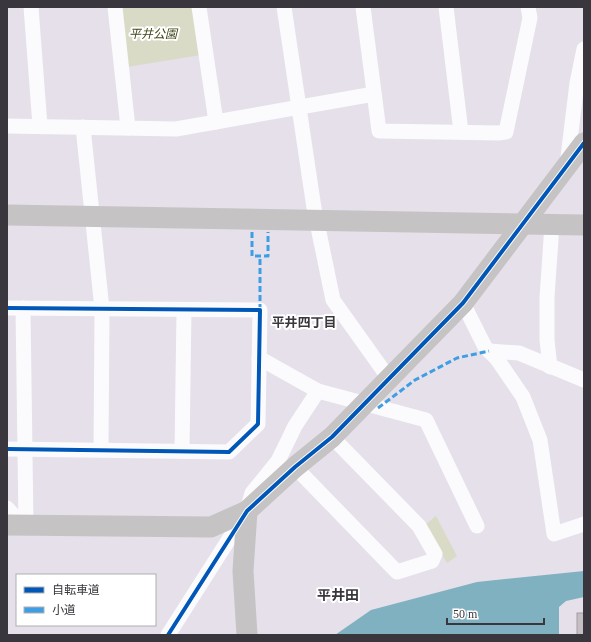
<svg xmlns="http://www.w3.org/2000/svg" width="591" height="642" font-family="'Times New Roman','Noto Sans JP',serif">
  <rect width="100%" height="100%" fill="#e5e0ea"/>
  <!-- green -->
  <g fill="#dadbc6">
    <path d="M121 7H193L201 55 127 67Z"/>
    <path d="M436 516 457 556 447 563 425 525Z"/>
  </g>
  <!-- water -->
  <path fill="#7fb1c0" d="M584 571V597L566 601 559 607V635H335L371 610 477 582Z"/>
  <!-- building -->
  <rect fill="#c5bfc5" stroke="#a49da4" x="577" y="613" width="7" height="22"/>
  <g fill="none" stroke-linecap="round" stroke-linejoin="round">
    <!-- street -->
    <g stroke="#fbfafc" stroke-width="15">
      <path d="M31 7 40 126"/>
      <path d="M115 7 128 128"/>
      <path d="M199 7 216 122"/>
      <path d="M284 7 314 208 333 300 390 380"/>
      <path d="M363 7 379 131 498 133 506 132 530 18 528 7"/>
      <path d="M446 7 461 132"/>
      <path d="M7 126 176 129 374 94"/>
      <path d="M83 127 102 309 101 450"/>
      <path d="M567 165 577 83 584 49"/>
      <path d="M463 303 485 347 497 359 523 397 540 440 554 534 584 524"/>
      <path d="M7 308 260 310 258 424 229 452 7 449"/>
      <path d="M23 308 26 525"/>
      <path d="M489 351 519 353 584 380"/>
      <path d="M259 358 318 391 426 420 477 526"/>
      <path d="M550 367 547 340V297L552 225"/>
      <path d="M182 451 184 310"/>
      <path d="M295 467 397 572 432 561 435 554 419 526 332 437"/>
      <path d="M7 508 17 519 26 525"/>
      <path d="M168 635 247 511 252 493 278 461 295 426 318 391"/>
    </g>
    <!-- secondary -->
    <g stroke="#c6c3c5" stroke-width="21">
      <path d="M7 215 584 225"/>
      <path d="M7 525 211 527 247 511 295 467 332 437 463 303 584 143"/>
      <path d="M247 635 243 571 247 511"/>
    </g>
    <!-- quiet -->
    <g stroke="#3e9ee3" stroke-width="3" stroke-dasharray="6 3" stroke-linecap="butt">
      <path d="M252 232V256H268V232"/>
      <path d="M260 310V256"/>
      <path d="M378 408 415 380 457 358 489 351"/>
    </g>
    <!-- cycleway casing -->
    <g stroke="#fff" stroke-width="6">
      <g id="cycleway">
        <path d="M7 308 260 310 258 424 229 452 7 449"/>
        <path d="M168 635 247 511 295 467 332 437 463 303 584 143"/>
      </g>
    </g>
    <!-- cycleway -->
    <use href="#cycleway" stroke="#0057b8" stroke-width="4"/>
  </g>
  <g text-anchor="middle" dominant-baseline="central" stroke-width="4" stroke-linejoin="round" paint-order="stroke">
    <!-- park labels -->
    <g font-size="12" font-style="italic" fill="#3f4316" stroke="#fff">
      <text x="153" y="34">平井公園</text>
    </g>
    <!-- neighbourhood labels -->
    <g font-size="13" font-weight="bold" fill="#3a363d" stroke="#fff">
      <text x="304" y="322">平井四丁目</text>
    </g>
    <!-- quarter labels -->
    <g font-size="14" font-weight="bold" fill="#3a363d" stroke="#fff">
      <text x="338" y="595">平井田</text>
    </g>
  </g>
  <!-- border -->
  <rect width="591" height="642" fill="none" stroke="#3a363d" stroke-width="16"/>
  <!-- legend -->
  <rect x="16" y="574" width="140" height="52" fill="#ffffff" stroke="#b0afb1"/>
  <rect x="24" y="587" width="20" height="6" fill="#0057b8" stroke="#b0afb1"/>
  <text x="52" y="594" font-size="12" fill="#3a363d">自転車道</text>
  <rect x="24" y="607" width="20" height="6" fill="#3e9ee3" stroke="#b0afb1"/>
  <text x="52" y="614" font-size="12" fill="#3a363d">小道</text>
  <!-- scale -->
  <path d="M447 618v6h97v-6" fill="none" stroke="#3a363d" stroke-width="2"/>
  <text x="453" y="618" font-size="12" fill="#3a363d" stroke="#ffffff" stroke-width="3" paint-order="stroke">50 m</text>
</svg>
